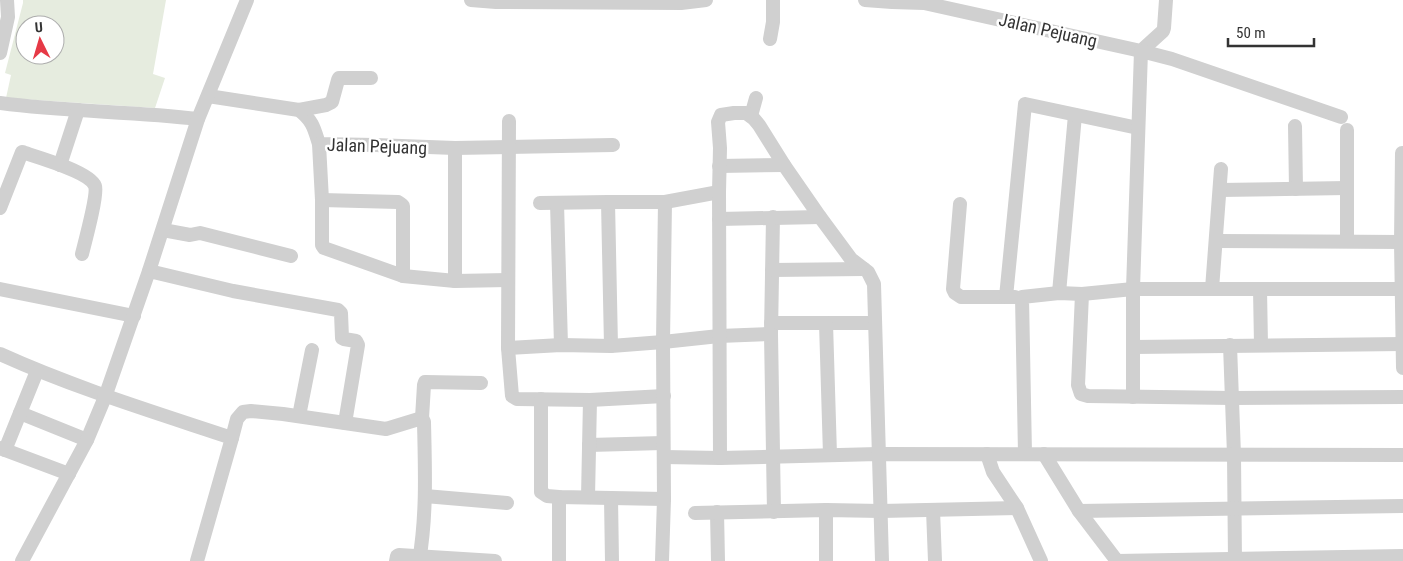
<svg xmlns="http://www.w3.org/2000/svg" width="1403" height="561" font-family="'Roboto Condensed',sans-serif">
  <rect width="100%" height="100%" fill="#fff"/>
  <!-- green -->
  <path fill="#e6ecdf" fill-rule="evenodd" d="M23 0H166L153 74 165 78 155 108 6 98 11 75 5 73 23 3ZM25 25H55V55H25Z"/>
  <g fill="none" stroke-linecap="round" stroke-linejoin="round">
    <!-- minor -->
    <g stroke="#d0d0d0" stroke-width="14">
      <path d="M471 0 496 2 681 3 706 0"/>
      <path d="M865 0 892 2 924 3 1141 51 1163 31 1164 28 1166 0"/>
      <path d="M770 39 773 22V0"/>
      <path d="M0 53 8 17 7 0"/>
      <path d="M208 96 299 110C313 121 314 128 319 144L375 145 455 148 613 145"/>
      <path d="M0 103C66 112 132 111 198 119"/>
      <path d="M299 110 326 105 332 102 338 80 339 78H371"/>
      <path d="M751 116 756 98"/>
      <path d="M509 121 508 348 512 396 517 399 590 400 664 396"/>
      <path d="M1295 126 1296 189"/>
      <path d="M319 144 322 200V245L324 248 403 276 455 281 508 280"/>
      <path d="M455 148V281"/>
      <path d="M1402 153 1401 242 1403 368"/>
      <path d="M60 165 78 110"/>
      <path d="M719 166 784 165"/>
      <path d="M1220 190 1347 188"/>
      <path d="M322 200 398 202 401 204 403 206V276"/>
      <path d="M608 202 611 346"/>
      <path d="M540 203 608 202H665L719 192"/>
      <path d="M557 203 561 345"/>
      <path d="M960 204 953 289 955 293 961 297H1015"/>
      <path d="M0 208 22 152C37 157 90 172 95 186 98 194 85 242 82 254"/>
      <path d="M773 217 771 334 774 512"/>
      <path d="M719 219 820 217"/>
      <path d="M163 230 190 235 200 233 291 256"/>
      <path d="M1216 241 1403 242"/>
      <path d="M1347 241V130"/>
      <path d="M772 270 864 269"/>
      <path d="M149 271 233 291 338 310 341 313 342 338 344 339 356 341 358 345 345 423"/>
      <path d="M0 289 134 316"/>
      <path d="M1212 289 1221 169"/>
      <path d="M1260 289 1261 345"/>
      <path d="M1059 293 1075 115"/>
      <path d="M1082 294 1078 385 1081 394 1088 396 1232 398 1403 397"/>
      <path d="M1006 297 1025 104 1138 128"/>
      <path d="M771 323H875"/>
      <path d="M826 323 830 455"/>
      <path d="M1230 345 1234 455 1235 561"/>
      <path d="M1133 347 1403 344"/>
      <path d="M508 348 561 345 611 346 663 342 719 336 771 334"/>
      <path d="M0 354C75 388 154 412 232 438L197 561"/>
      <path d="M1133 397V289L1141 51 1172 59 1341 117"/>
      <path d="M541 399V492L547 496 559 497 664 499"/>
      <path d="M20 413 87 440"/>
      <path d="M299 416 312 350"/>
      <path d="M422 418 424 385 425 382 481 383"/>
      <path d="M232 438 237 419 243 412 251 411 283 414 386 429 422 418 424 422C425 468 427 515 419 561"/>
      <path d="M589 445 663 443"/>
      <path d="M0 448 5 450 37 371"/>
      <path d="M5 450 69 474"/>
      <path d="M987 454 993 472 1017 508 1041 561"/>
      <path d="M1025 454 1022 297 1059 293 1082 294 1133 289H1403"/>
      <path d="M1044 454 1079 511 1117 561 1403 556"/>
      <path d="M664 457 720 458 878 454 1403 455"/>
      <path d="M720 458 719 192 720 148 718 122 721 115 734 113H746L754 119 759 125 784 165 820 217 851 259 868 272 874 284 882 561"/>
      <path d="M425 496 507 503"/>
      <path d="M588 497 590 400"/>
      <path d="M611 498 612 561"/>
      <path d="M826 510V561"/>
      <path d="M933 510 935 561"/>
      <path d="M1079 511 1403 506"/>
      <path d="M717 512 718 561"/>
      <path d="M695 513 826 510 881 511 1017 508"/>
      <path d="M22 561 87 440 105 397 149 271 198 119 247 0"/>
      <path d="M396 561 397 556 399 555 495 561"/>
      <path d="M559 561V497"/>
      <path d="M662 561 664 499 663 342 665 202"/>
    </g>
  </g>
  <g text-anchor="middle" dominant-baseline="central" stroke-width="5" stroke-linejoin="round" paint-order="stroke">
    <!-- street labels -->
    <g font-size="18" fill="#333" stroke="#fff">
      <text transform="translate(1048 30) rotate(13)">Jalan Pejuang</text>
      <text transform="translate(377 146) rotate(2)">Jalan Pejuang</text>
    </g>
  </g>
  <!-- north arrow -->
  <g transform="translate(40 40) rotate(355)"><circle r="24" fill="#ffffff" stroke="#adadad"/>
  <path d="M0-4L9 19L0 12L-9 19Z" fill="#e63946"/>
  <text y="-8" font-size="14" font-weight="bold" text-anchor="middle" fill="#333333">U</text>
  </g>
  <!-- scale -->
  <path d="M1228 38v8h86v-8" fill="none" stroke="#333333" stroke-width="2.5"/>
  <text x="1236" y="38" font-size="15" fill="#333333" stroke="#ffffff" stroke-width="4" paint-order="stroke">50 m</text>
</svg>
